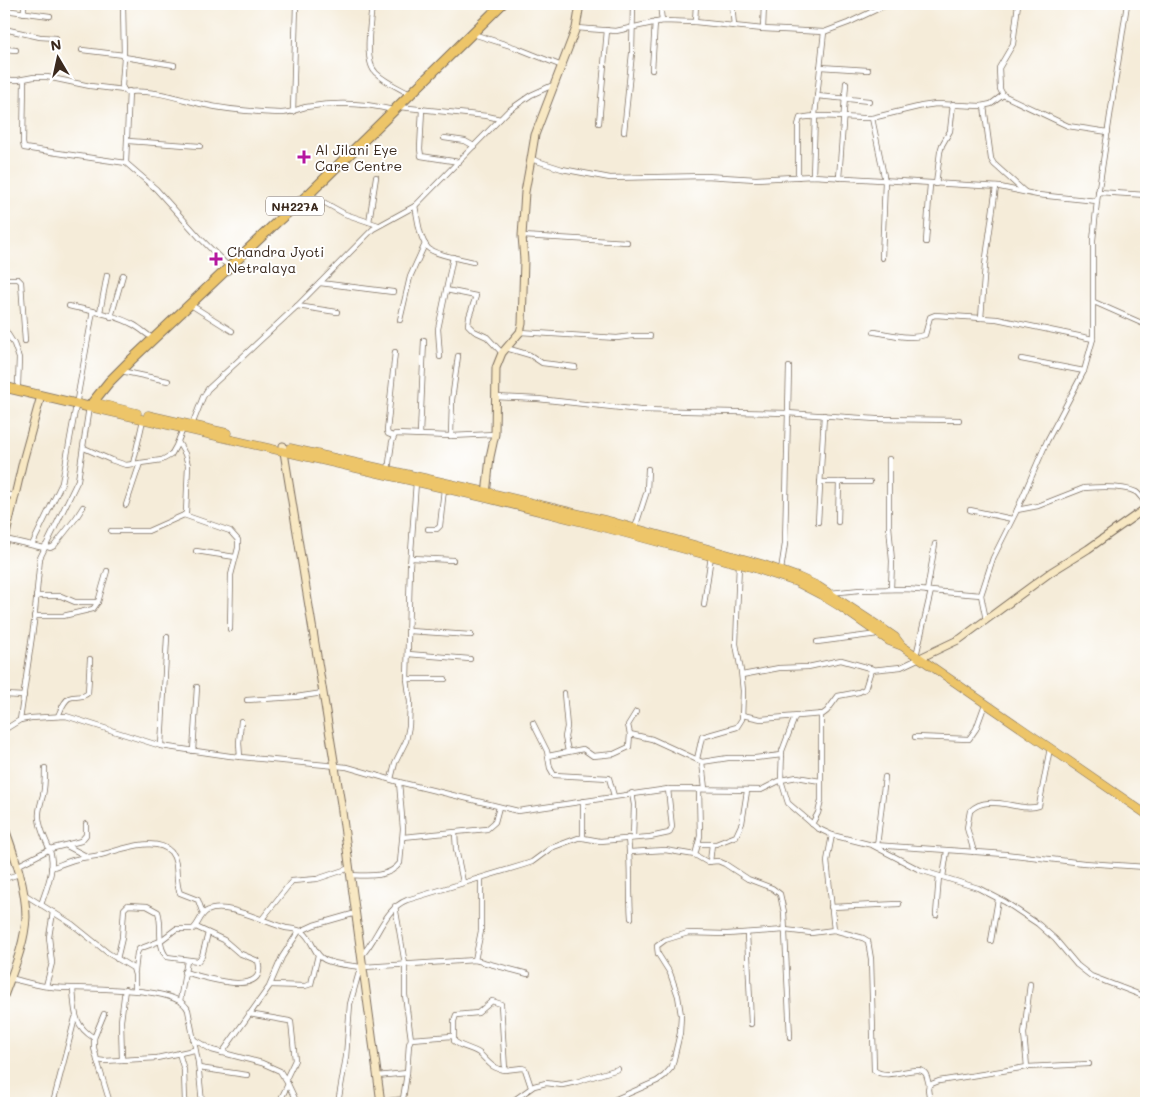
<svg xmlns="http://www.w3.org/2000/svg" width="1150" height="1107" font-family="Mali,sans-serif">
  <rect width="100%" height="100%" fill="#fff"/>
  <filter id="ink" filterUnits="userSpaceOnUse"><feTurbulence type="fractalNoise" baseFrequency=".02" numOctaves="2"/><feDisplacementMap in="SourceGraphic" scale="10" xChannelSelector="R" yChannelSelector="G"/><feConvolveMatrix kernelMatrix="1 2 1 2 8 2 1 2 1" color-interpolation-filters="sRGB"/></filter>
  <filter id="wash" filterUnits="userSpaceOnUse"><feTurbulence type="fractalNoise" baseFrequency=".0096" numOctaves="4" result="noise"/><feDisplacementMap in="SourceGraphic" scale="20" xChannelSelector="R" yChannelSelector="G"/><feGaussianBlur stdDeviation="1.12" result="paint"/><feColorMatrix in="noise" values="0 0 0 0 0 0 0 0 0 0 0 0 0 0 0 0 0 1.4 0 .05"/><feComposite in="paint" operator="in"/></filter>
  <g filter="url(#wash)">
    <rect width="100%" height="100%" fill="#f5ecd9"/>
  </g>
  <g filter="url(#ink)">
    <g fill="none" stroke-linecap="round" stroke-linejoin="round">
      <!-- street casing -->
      <g stroke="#7c6e5f" stroke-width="6">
        <g id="street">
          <path d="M123 4 124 57 122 86 124 90 126 92C152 89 176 98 201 104 227 110 254 112 281 113 291 113 297 109 306 107 334 102 366 103 393 110"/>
          <path d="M372 4C371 21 363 61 376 73 385 82 399 88 410 94"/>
          <path d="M660 4 662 21"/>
          <path d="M732 4 734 26"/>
          <path d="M1018 4 1013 44 999 68 1000 89 1003 95 1068 126 1108 132"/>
          <path d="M4 10 50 16"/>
          <path d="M24 13V4"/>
          <path d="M695 22 696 4"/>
          <path d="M576 28 616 31 662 21 695 22 763 29 824 32 848 23 888 4"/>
          <path d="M4 29 40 37 56 38"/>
          <path d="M763 29 764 4"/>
          <path d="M473 34 517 48 562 66"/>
          <path d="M4 49 16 50"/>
          <path d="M82 50 124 55"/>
          <path d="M124 57 174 65"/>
          <path d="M820 67 868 70"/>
          <path d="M652 70 655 22"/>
          <path d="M4 80H18L34 77H47L90 86 124 90"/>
          <path d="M24 80 23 143 24 148 126 163 156 189 200 238 229 267"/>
          <path d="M817 96 869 101"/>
          <path d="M984 106 991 159 994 164 1025 192"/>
          <path d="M399 107 487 116 500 119"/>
          <path d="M422 109 420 149 421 156 459 162"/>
          <path d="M293 112 296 4"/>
          <path d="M872 118 922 106 936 104 981 106 991 104 1003 95"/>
          <path d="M599 123 607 30"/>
          <path d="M624 132 632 53 633 4"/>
          <path d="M444 138 465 141 474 146"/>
          <path d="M128 141 200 146"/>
          <path d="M531 159 562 169 610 178 706 176 756 179 813 176 1000 187 1038 195 1097 201"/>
          <path d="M126 163 129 91"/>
          <path d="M813 176 815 115 824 32"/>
          <path d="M798 177V125L800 118C823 113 848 119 872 118L885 181 882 258"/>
          <path d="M839 178 846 83"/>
          <path d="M936 184 940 152 942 145 950 131 953 104"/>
          <path d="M1098 192 1146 195"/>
          <path d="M309 194 345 214 378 225"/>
          <path d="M415 206C418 219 419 238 428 248 435 255 462 259 473 262"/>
          <path d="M369 222 376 177"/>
          <path d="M522 236 627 242"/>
          <path d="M926 242 930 184"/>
          <path d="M4 279H18L21 282 25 341"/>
          <path d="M320 283 393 292"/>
          <path d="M446 290 476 296 469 317 468 325 474 331 487 337 502 353"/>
          <path d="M1094 302 1146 325"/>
          <path d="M191 305 232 331"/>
          <path d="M69 306C90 311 114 314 134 325 141 329 147 335 154 339"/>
          <path d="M297 306 337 312"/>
          <path d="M100 312 107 275"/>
          <path d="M111 317 123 275"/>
          <path d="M981 318 985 265 996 187"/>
          <path d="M400 320 410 277 425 244"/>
          <path d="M4 328 14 344 19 358 18 385"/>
          <path d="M520 332 617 338 632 336H650"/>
          <path d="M874 332C890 334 910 340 925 335L930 317 935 315 997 319 1093 339"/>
          <path d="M506 348 530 355 542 363 575 367"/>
          <path d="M440 357 438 329 453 257"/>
          <path d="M1021 359 1084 371"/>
          <path d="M121 371 168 381"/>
          <path d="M495 397 538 399 640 410 787 413 876 419 959 420"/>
          <path d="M192 425 203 397 208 389 297 306 373 229 415 206 508 111 531 95 553 85"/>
          <path d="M420 434 424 340"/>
          <path d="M393 436 388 434 387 431 395 352"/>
          <path d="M451 436 452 400 458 356"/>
          <path d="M84 448 111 460 126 465 162 460 171 455 176 446 183 429"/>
          <path d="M889 459V526L892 561 891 589"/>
          <path d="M133 464 143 420"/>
          <path d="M388 470 392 442 395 434 451 436 495 434"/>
          <path d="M820 482H870"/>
          <path d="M4 494 15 496"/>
          <path d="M126 505 140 463"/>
          <path d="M970 510 1012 519"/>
          <path d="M1017 510 1038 506 1084 488C1097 487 1124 486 1136 492 1140 495 1143 500 1146 504"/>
          <path d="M184 515 230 531 238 540V548L231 575 230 629"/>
          <path d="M818 522 824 415"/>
          <path d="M838 522 839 482"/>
          <path d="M635 528 647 491 648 469"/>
          <path d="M428 529H437L440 526 444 489"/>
          <path d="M111 531H148L184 515 186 513 188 465 185 454 178 442"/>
          <path d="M5 539 44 548"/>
          <path d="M32 545 62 483 93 311"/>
          <path d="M45 546 50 548 54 546 76 518 83 507"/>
          <path d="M196 551 235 557"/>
          <path d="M411 558 453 560"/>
          <path d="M781 570 785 544 789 367"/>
          <path d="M927 591 935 544"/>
          <path d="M830 593 860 590 906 589 981 595"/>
          <path d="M36 596H61L75 602H98"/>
          <path d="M704 605 711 556"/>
          <path d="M34 616H63L93 609 98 602 107 571"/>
          <path d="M986 620 981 595 993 558 1017 510 1047 441 1084 371 1093 339V240L1097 201 1127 4"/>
          <path d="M409 631 471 635"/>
          <path d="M817 642 878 634"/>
          <path d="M408 654 470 659"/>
          <path d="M916 656 931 591"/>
          <path d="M742 675 779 668 808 667 841 660 873 669"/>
          <path d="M407 679H445"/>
          <path d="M564 693 567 727 565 737 568 751"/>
          <path d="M4 695 24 696"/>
          <path d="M247 700 296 697 323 693"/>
          <path d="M636 712 628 725 630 734 652 739 702 762 728 758H755L782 755"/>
          <path d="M742 715 761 719 823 714 827 711 838 696 859 692 865 689 871 670 901 667 920 658"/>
          <path d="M58 716C61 710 63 702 69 698 75 695 82 699 88 693L90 659"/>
          <path d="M795 717 782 751 781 780 797 777 820 781"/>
          <path d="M20 720 34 622 40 558 78 480 89 407"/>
          <path d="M533 723 547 751 550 768 554 775 609 778 614 796"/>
          <path d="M4 730 20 720 31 718 66 716 161 746 230 756 347 767 399 782 518 811 668 789 761 790 781 780 788 803 817 828 832 835 872 845 920 870 978 888 1005 902 1038 924 1055 939 1077 965 1091 976 1146 997"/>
          <path d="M915 737 969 739 976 729 985 704"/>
          <path d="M161 746 167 637"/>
          <path d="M193 751 197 687"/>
          <path d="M548 756 583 749 593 756 614 754 629 747 630 734"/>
          <path d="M240 757 239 743 241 721"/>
          <path d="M697 759 702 737 737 727 742 719 743 691 741 671 736 644 739 563"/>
          <path d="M702 762 705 789"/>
          <path d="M391 779 395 763 406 741 409 726 410 702 407 679 410 566 416 482"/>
          <path d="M632 793 634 805 633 838"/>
          <path d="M812 824 818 813 821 801V714"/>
          <path d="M455 833 456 849 463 882"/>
          <path d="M832 835 827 861 834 930"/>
          <path d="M403 837 487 829 495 822 499 807"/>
          <path d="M583 838V801"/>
          <path d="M628 838C631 865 629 892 631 918"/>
          <path d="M699 844H716L736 836 742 823 747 791"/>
          <path d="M874 845 1005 854 1084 863 1146 867"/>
          <path d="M67 846 88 857"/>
          <path d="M877 846 885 777"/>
          <path d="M630 852 665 850 695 855 707 862 718 861 725 864 748 879 772 888 780 894 784 912 790 1037"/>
          <path d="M974 852 967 828 970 811C989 792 1020 813 1039 806L1050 748"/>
          <path d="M695 855 700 836 699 789"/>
          <path d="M710 862 712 844"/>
          <path d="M17 866 50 849 81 841 86 835V824"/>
          <path d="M51 868C60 865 68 861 77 859 84 857 92 857 100 855 118 851 155 835 171 852 180 863 174 881 180 893L198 900 203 914"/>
          <path d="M351 875C368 876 389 878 400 863L403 829 399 782"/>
          <path d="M943 877 947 851"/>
          <path d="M4 879 19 874"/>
          <path d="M24 894 72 924 108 953 133 968 135 975V989"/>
          <path d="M41 905C46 889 56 868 50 851 46 839 40 831 39 818 38 810 41 803 43 795 45 787 45 777 45 768"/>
          <path d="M395 906 405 964V995L411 1039"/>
          <path d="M831 907 899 904"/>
          <path d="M936 915 939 876"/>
          <path d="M262 919 292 881 317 879 350 868"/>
          <path d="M301 931 314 925 356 913"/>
          <path d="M747 933 751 1024"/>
          <path d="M991 941 998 899"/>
          <path d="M362 955C378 938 384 909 407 900L523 865 532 862 551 848 578 838H583L600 841 650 837 669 833 672 827 668 789"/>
          <path d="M117 959 122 938 124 909 128 905 147 906 158 912C163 926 156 945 167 957L198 961 202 956 208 933"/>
          <path d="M475 960 481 931V878"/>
          <path d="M364 967 475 960 528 974"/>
          <path d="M135 971 137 953 139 949 160 941 176 929H193C199 924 200 915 207 911 226 901 266 923 286 928 292 929 299 929 304 933 313 941 314 955 325 960 336 965 349 965 360 967"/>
          <path d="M184 972C200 976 269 1000 258 961L239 953 224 940 196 927"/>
          <path d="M10 978C24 982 38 986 52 987 77 990 179 984 188 1010L198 1062 202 1103"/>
          <path d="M271 985 305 986 311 984 318 955"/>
          <path d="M46 986 52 963 49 937 53 912"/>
          <path d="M73 989C75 1011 73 1025 94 1038L104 1014"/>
          <path d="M180 1001 187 961"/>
          <path d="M249 1014 289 1021 291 1022 295 1060 286 1079"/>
          <path d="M94 1038V1048L97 1060 104 1061 157 1058 194 1050"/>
          <path d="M193 1039 212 1050 262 1063 280 1071 288 1084 297 1103"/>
          <path d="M179 1053 184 1070 185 1103"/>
          <path d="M222 1053 269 987 282 957 299 931"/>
          <path d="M97 1060 110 1103"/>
          <path d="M122 1060 121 1021 125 989"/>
          <path d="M1027 1067 1024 1034 1030 984"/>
          <path d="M199 1068 247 1075"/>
          <path d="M505 1070C491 1069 488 1061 479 1053 471 1048 461 1047 454 1041V1021L456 1015 478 1013 492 1001 501 1004 505 1070 522 1068 525 1069 531 1087"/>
          <path d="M377 1076 407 1073"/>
          <path d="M381 1102 403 1099 407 1073 409 1044 411 1039 453 1036"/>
          <path d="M53 1103 75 1018"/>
          <path d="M279 1103 288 1084"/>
          <path d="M338 1103 346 1057 350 1004 361 965"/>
          <path d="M510 1103 534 1086 546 1083 562 1085 576 1082 618 1069"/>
          <path d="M607 1103 657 1081 664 1076 672 1067 680 1033 681 1015 678 996 670 973 658 954 657 946 665 940 688 933 727 934 785 930 811 933 834 930 863 938 868 941 871 959 874 1070C888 1082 917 1063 925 1073 927 1075 928 1082 929 1085"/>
          <path d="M930 1103 928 1089 929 1085 939 1081 1027 1067 1089 1064"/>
        </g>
      </g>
      <!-- secondary casing -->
      <g stroke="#7c6e5f" stroke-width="9">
        <g id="secondary">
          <path d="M283 446 341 804 381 1103"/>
          <path d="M486 495 490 457 495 434 496 368 502 353 520 332 522 324 524 260 522 236 525 192 531 159 535 135 576 28 580 4"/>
          <path d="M4 543 23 461 41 396"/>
          <path d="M920 658 960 639 1051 572 1088 549 1146 508"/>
          <path d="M4 826C14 854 26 887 26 917 25 944 13 971 4 996"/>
        </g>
      </g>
      <!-- primary casing -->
      <g stroke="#7c6e5f" stroke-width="9">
        <g id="primary">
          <path d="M93 402 137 413"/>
          <path d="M89 407 486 498 610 529 754 568 796 582 821 595 839 606 889 641 902 646 1146 814"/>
          <path d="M148 415 227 433"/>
          <path d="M290 448 487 492 613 522 762 564 798 577 818 586 882 628 895 637 901 645"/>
        </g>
      </g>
      <!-- highway casing -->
      <g stroke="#7c6e5f" stroke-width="11">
        <path id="highway" d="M4 387 89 407 109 382 130 361 278 221 309 194 502 4"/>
      </g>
      <!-- street -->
      <use href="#street" stroke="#fff" stroke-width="4.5"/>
      <!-- secondary -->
      <use href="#secondary" stroke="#f8e8c3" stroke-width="7"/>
      <!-- primary -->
      <use href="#primary" stroke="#edc569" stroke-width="8"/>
      <!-- highway -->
      <use href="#highway" stroke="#edc569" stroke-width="9"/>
    </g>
  </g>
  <!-- markers -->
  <g fill="#b5179e" stroke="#fff" stroke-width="2">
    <path d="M301.5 149.5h5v5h5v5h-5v5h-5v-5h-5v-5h5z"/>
    <path d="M213.5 251.5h5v5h5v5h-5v5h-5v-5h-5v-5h5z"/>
  </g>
  <g text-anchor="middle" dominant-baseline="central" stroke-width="4" stroke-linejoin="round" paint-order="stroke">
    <!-- shield labels -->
    <rect fill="#fff" stroke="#766a62" stroke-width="1" x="266" y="196.5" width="58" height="19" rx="4"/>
    <g font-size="12" font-weight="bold" fill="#3b2a1e">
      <text x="295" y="206">NH227A</text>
    </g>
    <!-- poi labels -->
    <g font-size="14" fill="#3b2a1e" stroke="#fff" text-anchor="start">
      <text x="315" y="149">Al Jilani Eye<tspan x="315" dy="16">Care Centre</tspan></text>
      <text x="227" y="251">Chandra Jyoti<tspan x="227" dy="16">Netralaya</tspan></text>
    </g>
  </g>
  <!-- margin -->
  <rect width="1150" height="1107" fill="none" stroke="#fff" stroke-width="20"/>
  <!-- north arrow -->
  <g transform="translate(58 58) rotate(351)" stroke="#ffffff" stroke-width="4" paint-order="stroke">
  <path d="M0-4L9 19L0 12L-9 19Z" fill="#3b2a1e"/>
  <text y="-8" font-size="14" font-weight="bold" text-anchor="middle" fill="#3b2a1e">N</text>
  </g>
</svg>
